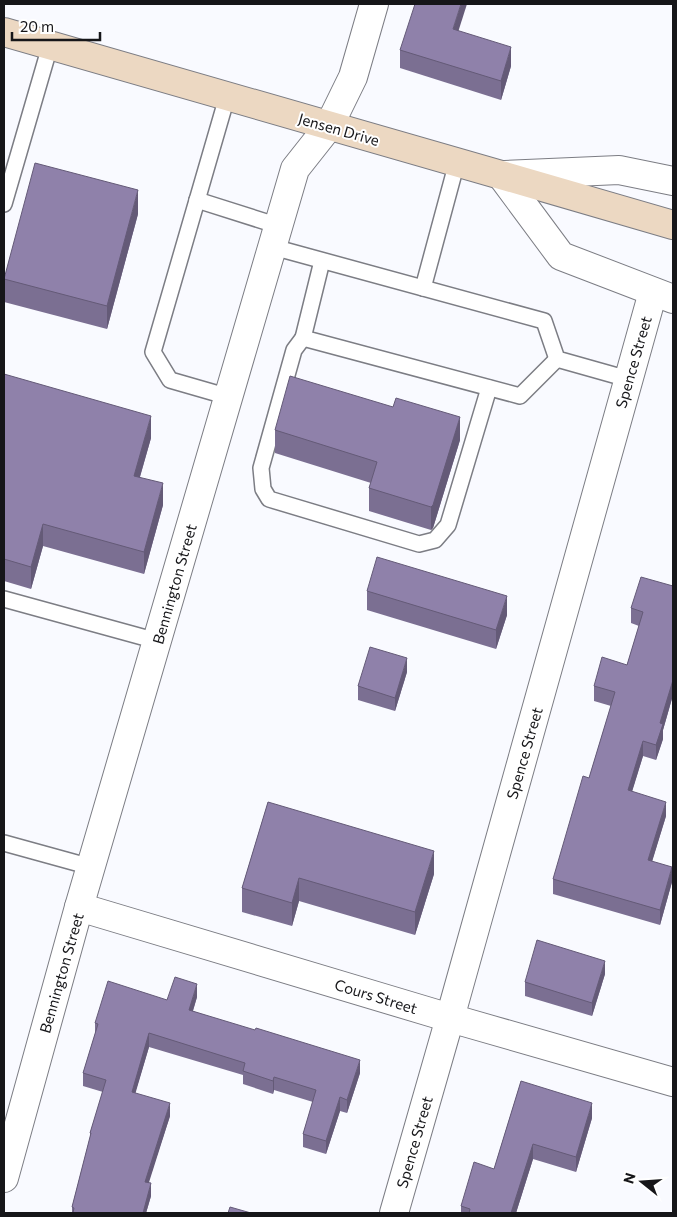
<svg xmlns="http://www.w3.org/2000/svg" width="677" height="1217" font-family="Commissioner,sans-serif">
  <rect width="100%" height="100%" fill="#f9faff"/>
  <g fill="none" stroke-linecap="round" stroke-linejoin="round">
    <!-- service casing -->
    <g stroke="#7c7d84" stroke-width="18">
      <g id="service">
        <path d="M227 97 153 352 170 380 229 397"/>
        <path d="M197 200 279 226"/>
        <path d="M4 204 50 46"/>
        <path d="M273 247 544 321 557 359 628 379"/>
        <path d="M322 261 303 338 520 396 557 359"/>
        <path d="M423 288 457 162"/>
        <path d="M303 338 294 350 261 468 263 489 269 499 419 544 435 540 448 525 489 388"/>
        <path d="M4 599 157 641"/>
        <path d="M4 843 91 867"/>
      </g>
    </g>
    <!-- minor casing -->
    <g stroke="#7c7d84" stroke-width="30">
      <g id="minor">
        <path d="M501 175 561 256 673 299"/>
        <path d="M505 175 619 170 673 181"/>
        <path d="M79 907 450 1018 673 1082"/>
        <path d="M394 1213 450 1018 653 292"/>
      </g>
    </g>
    <!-- tertiary casing -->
    <g stroke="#7c7d84" stroke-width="30">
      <path id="tertiary" d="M4 1178 79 907 295 169 329 126 353 77 374 4"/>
    </g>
    <!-- secondary casing -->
    <g stroke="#7c7d84" stroke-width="30">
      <path id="secondary" d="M4 32 501 175 673 225"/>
    </g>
    <!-- service -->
    <use href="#service" stroke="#fff" stroke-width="15"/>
    <!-- minor -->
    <use href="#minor" stroke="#fff" stroke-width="28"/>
    <!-- tertiary -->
    <use href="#tertiary" stroke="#fff" stroke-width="28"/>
    <!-- secondary -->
    <use href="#secondary" stroke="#ecd8c2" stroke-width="28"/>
  </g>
  <!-- wall -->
  <g fill="#7b6f92">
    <path d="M458 31 511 66 501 100 400 68V50Z"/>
    <path d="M138 214 107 329 4 302V279Z"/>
    <path d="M4 374 151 438 140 477 163 505 144 574 43 546 31 589 4 581Z"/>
    <path d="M275 430 460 440 433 528 431 530 369 511V488L371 483 275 453Z"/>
    <path d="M673 586V695L663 730V739L656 760 643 756 632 791 666 816 652 861 672 882 660 925 553 894V879L589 778 611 706 594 701V686L627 665 639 626 631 623V608Z"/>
    <path d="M367 591 507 615 496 649 367 610Z"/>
    <path d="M407 672 395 711 358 700V686Z"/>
    <path d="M268 802 434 874 415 935 299 901 292 926 242 912V888Z"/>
    <path d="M605 974 592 1016 525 996V982Z"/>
    <path d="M197 997 193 1011 360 1073 347 1113 340 1111 326 1154 303 1147V1134L313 1102 274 1090 273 1094 243 1084V1075L149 1047 135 1093 170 1116 148 1183 151 1196 146 1213H72V1207L90 1137V1133L103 1092 83 1086V1073L95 1034V1023L167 1000Z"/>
    <path d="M521 1081 592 1118 576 1172 533 1159 516 1213H461V1206L494 1169Z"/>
  </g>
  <!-- shaded-wall -->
  <g fill="#645a77">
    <path d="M461 4H467L453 48V29Z"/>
    <path d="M511 47V66L501 100V81Z"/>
    <path d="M138 190V214L107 329V306Z"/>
    <path d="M151 416V438L134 497V476Z"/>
    <path d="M460 417V440L433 528 431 530V507Z"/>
    <path d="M163 483V505L144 574V552Z"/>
    <path d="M43 524V546L31 589V567Z"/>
    <path d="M507 596V615L496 649V630Z"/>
    <path d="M407 658V672L395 711V698Z"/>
    <path d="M673 680V695L663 730V739L656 760V745L660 723Z"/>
    <path d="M643 741V756L628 805V790Z"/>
    <path d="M666 802V816L648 875V860Z"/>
    <path d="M434 851V874L415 935V912Z"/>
    <path d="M672 867V882L660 925V910Z"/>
    <path d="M299 878V901L292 926V903Z"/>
    <path d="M605 961V974L592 1016V1003Z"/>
    <path d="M197 984V997L189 1023V1010Z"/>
    <path d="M149 1033V1047L132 1105V1092Z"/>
    <path d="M360 1060V1073L347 1113V1100Z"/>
    <path d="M274 1077V1090L273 1094V1081Z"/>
    <path d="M340 1097V1111L326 1154V1141Z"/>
    <path d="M170 1103V1116L145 1195V1182Z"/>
    <path d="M592 1103V1118L576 1172V1157Z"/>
    <path d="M533 1144V1159L516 1213H511Z"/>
    <path d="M151 1183V1196L146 1213H143Z"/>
  </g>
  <!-- building -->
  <g fill="#8f81aa" stroke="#645a77">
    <path d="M415 4H461L453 29 511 47 501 81 400 50Z"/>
    <path d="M35 163 138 190 107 306 4 279Z"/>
    <path d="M4 374 151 416 134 476 163 483 144 552 43 524 31 567 4 559Z"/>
    <path d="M290 376 393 407 396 398 460 417 433 505 431 507 369 488 377 462 275 430Z"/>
    <path d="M377 557 507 596 496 630 367 591Z"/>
    <path d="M641 577 673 586V680L660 723 663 724 656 745 643 741 628 790 666 802 648 860 672 867 660 910 553 879 583 776 589 778 615 692 594 686 602 657 627 665 643 612 631 608Z"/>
    <path d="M370 647 407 658 395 698 358 686Z"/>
    <path d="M268 802 434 851 415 912 299 878 292 903 242 888Z"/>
    <path d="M537 940 605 961 592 1003 525 982Z"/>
    <path d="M175 977 197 984 189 1010 255 1030 256 1028 360 1060 347 1100 340 1097 326 1141 303 1134 316 1090 274 1077 273 1081 243 1071 245 1063 149 1033 132 1092 170 1103 145 1182 151 1183 143 1213H73L74 1208 72 1207 91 1133H90L106 1080 83 1073 98 1024 95 1023 108 981 167 1000Z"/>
    <path d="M521 1081 592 1103 576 1157 533 1144 511 1213H469L470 1209 461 1206 474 1162 494 1169Z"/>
    <path d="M230 1207 251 1213H228Z"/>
  </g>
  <g text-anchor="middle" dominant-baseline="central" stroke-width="4" stroke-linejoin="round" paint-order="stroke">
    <!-- street labels -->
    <g font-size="15" fill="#161619" stroke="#fff">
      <text transform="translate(339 129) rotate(16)">Jensen Drive</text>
      <text transform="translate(633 362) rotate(-74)">Spence Street</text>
      <text transform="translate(174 584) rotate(-74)">Bennington Street</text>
      <text transform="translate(524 753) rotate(-74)">Spence Street</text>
      <text transform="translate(61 973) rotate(-74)">Bennington Street</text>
      <text transform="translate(376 996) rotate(17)">Cours Street</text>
      <text transform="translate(414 1142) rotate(-74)">Spence Street</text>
    </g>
  </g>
  <!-- border -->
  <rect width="677" height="1217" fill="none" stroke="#161619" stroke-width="10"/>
  <!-- north arrow -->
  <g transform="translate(642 1182) rotate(287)" stroke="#ffffff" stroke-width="4" paint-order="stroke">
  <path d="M0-4L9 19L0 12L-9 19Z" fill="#161619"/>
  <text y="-8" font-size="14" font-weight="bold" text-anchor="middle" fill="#161619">N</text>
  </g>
  <!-- scale -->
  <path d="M12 32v8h88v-8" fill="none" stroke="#161619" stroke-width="2.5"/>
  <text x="20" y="32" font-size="15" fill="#161619" stroke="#ffffff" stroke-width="4" paint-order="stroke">20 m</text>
</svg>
